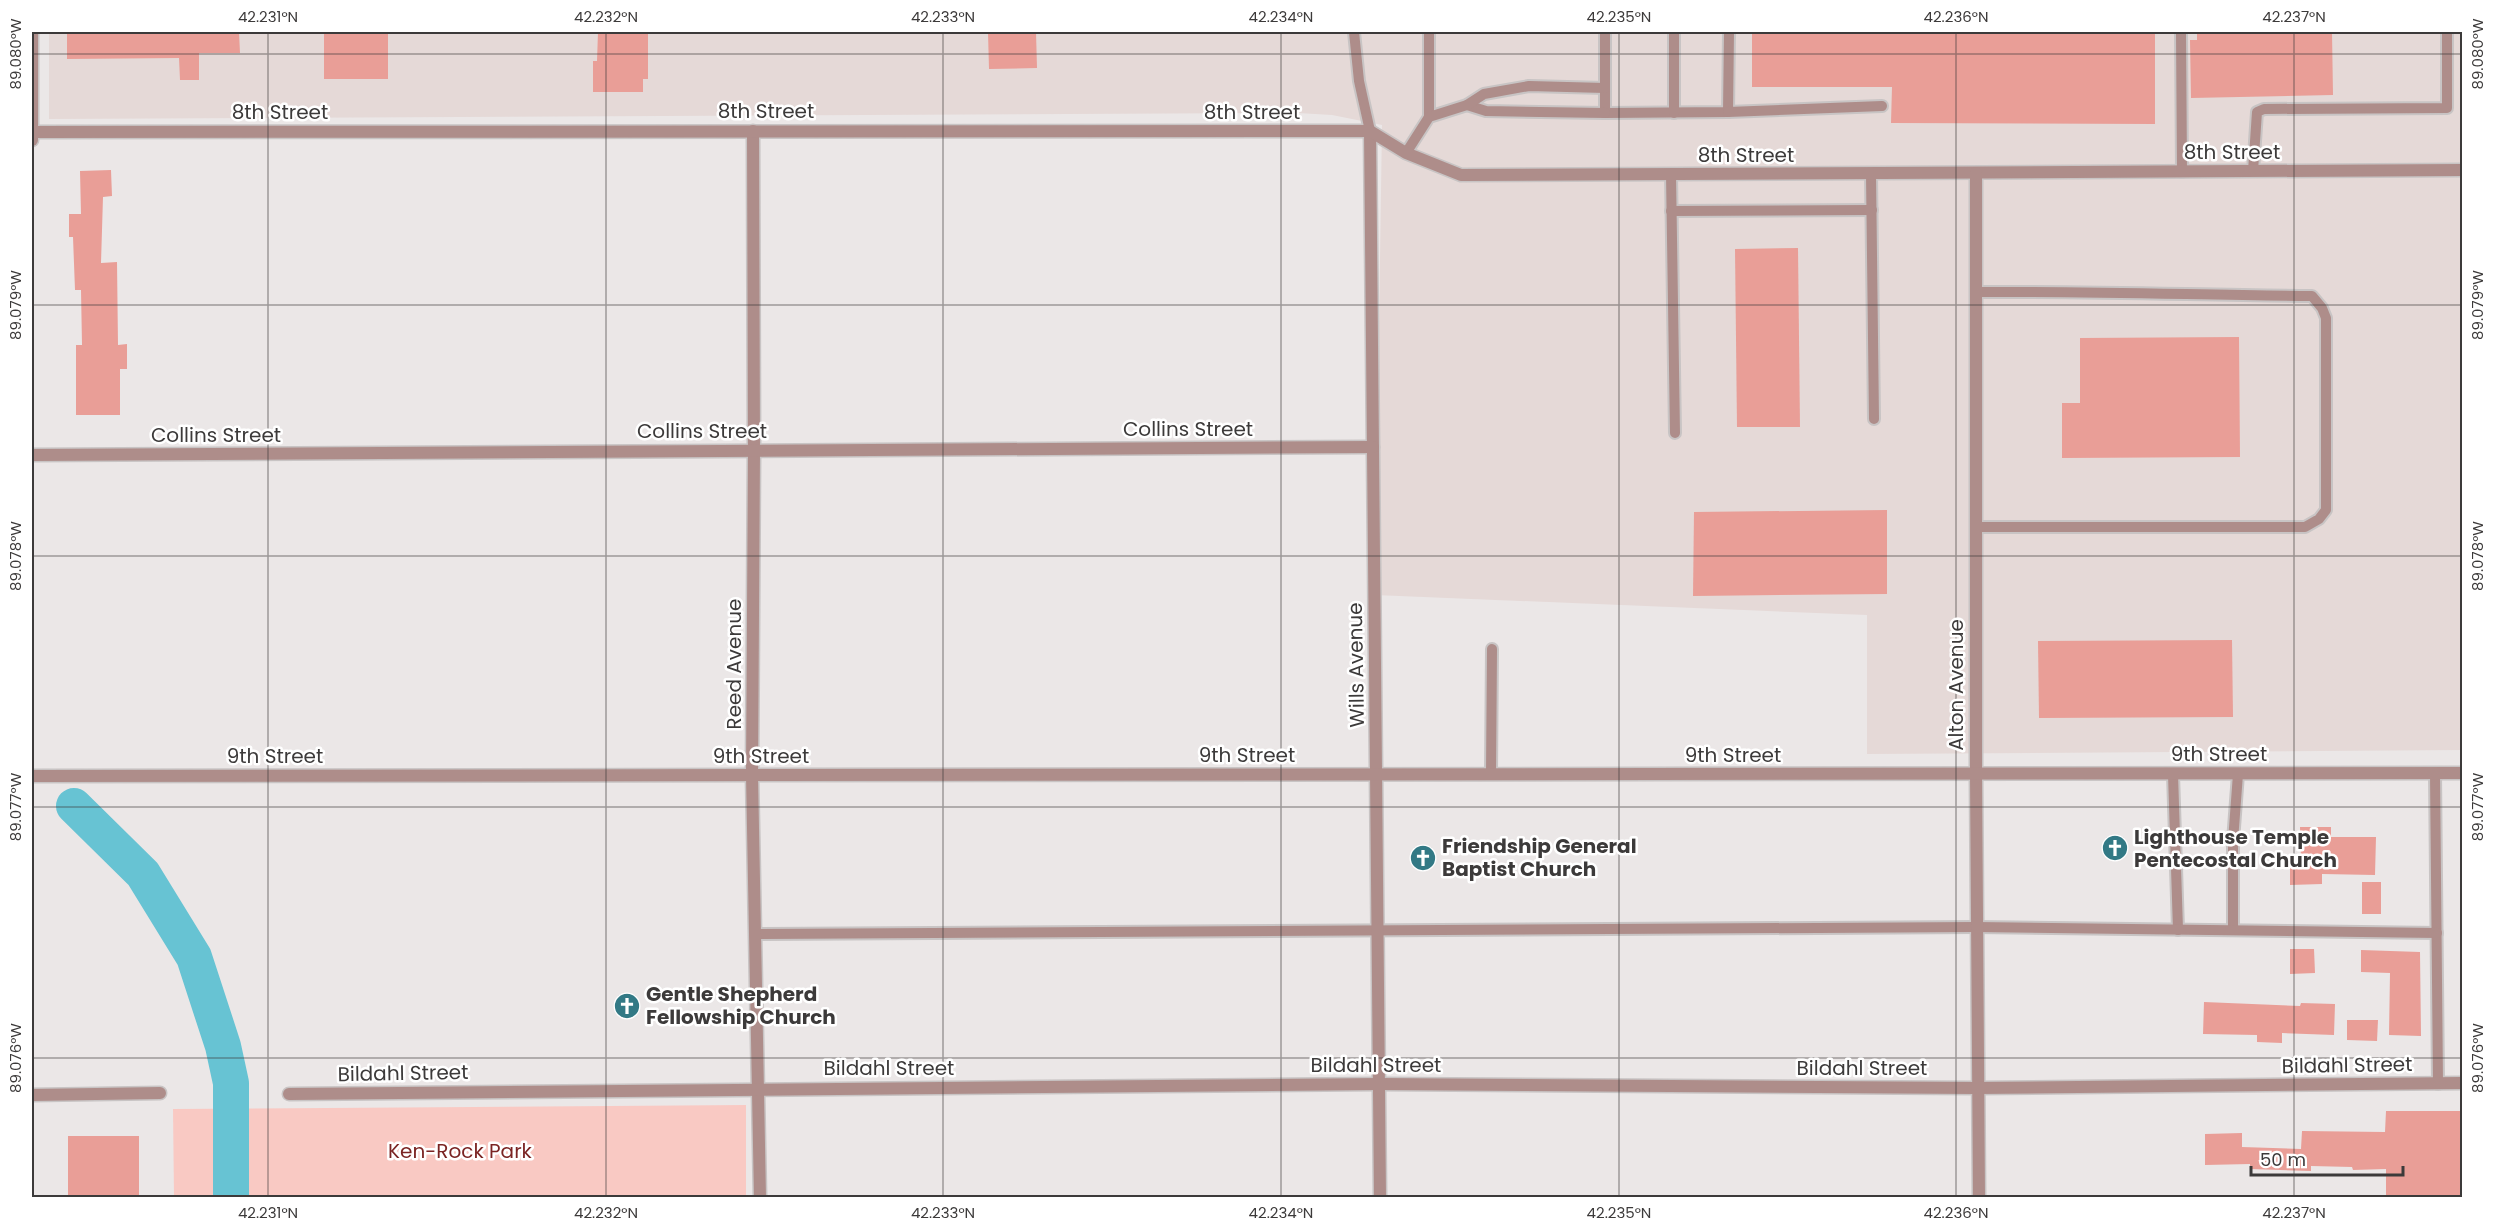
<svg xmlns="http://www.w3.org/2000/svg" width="2494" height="1229" font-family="Poppins,sans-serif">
  <rect width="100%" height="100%" fill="#ebe7e7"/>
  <!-- built -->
  <path fill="#e5d9d7" d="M49 32H2462V750L1867 754V615L1375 595 1382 125 1332 115 1298 113 49 119Z"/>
  <!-- green -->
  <path fill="#f9c9c3" d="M746 1105V1197H174L173 1109Z"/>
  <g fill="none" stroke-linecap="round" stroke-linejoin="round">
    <!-- river -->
    <path stroke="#67c3d3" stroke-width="36" d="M74 806 143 874 194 957 223 1046 231 1083V1198"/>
  </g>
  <!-- building -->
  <g fill="#e99e97">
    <path d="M67 32H239L240 53H199V80H180L179 58 67 59Z"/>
    <rect x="324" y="32" width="64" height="47"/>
    <path d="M598 32H648V79H643V92H593V61H597Z"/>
    <path d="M988 32H1036L1037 68 989 69Z"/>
    <path d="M1752 32H2155V124L1891 123 1892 87H1752Z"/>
    <path d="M2197 32H2332L2333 95 2191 98 2190 40H2197Z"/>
    <path d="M111 170 112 196 103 197 101 263 117 262 118 345 127 344V369H120V415H76V345H82L81 290H75L73 237H69V214H81L80 171Z"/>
    <path d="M1798 248 1800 427H1737L1735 249Z"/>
    <path d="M2239 337 2240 457 2062 458V403H2080V338Z"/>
    <path d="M1887 510V594L1693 596 1694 512Z"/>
    <path d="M2232 640 2233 717 2039 718 2038 641Z"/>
    <path d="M2300 827H2331V837H2376L2375 875 2322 874V884L2290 885V861L2301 860Z"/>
    <rect x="2362" y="882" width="19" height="32"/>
    <path d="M2290 949H2314L2315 973 2290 974Z"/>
    <path d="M2361 950 2420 952 2421 1036 2389 1035 2390 973 2361 972Z"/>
    <path d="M2204 1002 2300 1006 2301 1003 2335 1004 2334 1035 2282 1033V1043L2257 1042V1035L2203 1034Z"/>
    <path d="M2347 1020H2378L2377 1041 2347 1040Z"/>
    <path d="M2386 1111H2462L2463 1197H2386V1169L2353 1170 2352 1167 2311 1166V1171L2250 1169V1164L2205 1165V1134L2242 1133V1147L2301 1149 2302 1131 2385 1132Z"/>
    <rect x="68" y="1136" width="71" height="61"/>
  </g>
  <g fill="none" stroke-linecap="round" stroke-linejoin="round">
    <!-- service casing -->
    <g stroke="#c8c4c4" stroke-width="14">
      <g id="service">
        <path d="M1354 32 1359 81 1370 131"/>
        <path d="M2181 32 2182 172"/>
        <path d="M1605 88V113L1728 112 1729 32"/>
        <path d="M1467 105 1486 111 1605 113"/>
        <path d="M1728 112 1882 106"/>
        <path d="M1674 113V32"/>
        <path d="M1429 117V32"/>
        <path d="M1406 153 1429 117 1467 105 1484 94 1529 86 1605 88V32"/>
        <path d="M2253 171 2257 112 2264 109 2447 108V32"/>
        <path d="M1671 174 1675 433"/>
        <path d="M1871 174 1874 419"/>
        <path d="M1671 211 1872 210"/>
        <path d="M1976 527H2305L2319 519 2326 510V318L2322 308 2312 296C2200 295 2088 291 1976 292"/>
        <path d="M2435 773 2438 1084"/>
        <path d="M1491 774 1492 649"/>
        <path d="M2173 774 2178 930"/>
        <path d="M2233 930V841L2238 774"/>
        <path d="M755 934 1976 927 2437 933"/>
      </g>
    </g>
    <!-- minor casing -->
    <g stroke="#c8c4c4" stroke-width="15">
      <g id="minor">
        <path d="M753 131 754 451 752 775 760 1198"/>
        <path d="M1370 131 1380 1198"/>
        <path d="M32 132 1370 131 1406 153 1461 175 2462 170"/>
        <path d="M1976 173V774L1979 1198"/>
        <path d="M32 455 1373 447"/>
        <path d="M289 1094 1379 1084 1977 1088 2462 1083"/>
        <path d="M32 1095 160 1093"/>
      </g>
    </g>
    <!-- tertiary casing -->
    <g stroke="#c8c4c4" stroke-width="15">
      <g id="tertiary">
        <path d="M32 140V32"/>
        <path d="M32 776 2462 773"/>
      </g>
    </g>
    <!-- service -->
    <use href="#service" stroke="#ae8d8a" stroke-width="10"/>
    <!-- minor -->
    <use href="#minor" stroke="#ae8d8a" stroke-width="12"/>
    <!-- tertiary -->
    <use href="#tertiary" stroke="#ae8d8a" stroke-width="12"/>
  </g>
  <!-- ticks -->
  <path fill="none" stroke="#3c3a3a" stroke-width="1.5" stroke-opacity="0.45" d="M268 32V1198M606 32V1198M943 32V1198M1281 32V1198M1619 32V1198M1956 32V1198M2294 32V1198M32 54H2462M32 305H2462M32 556H2462M32 807H2462M32 1058H2462"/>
  <!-- icons -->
  <defs>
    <g id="church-disc" transform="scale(1.35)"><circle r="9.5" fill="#327985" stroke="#fff"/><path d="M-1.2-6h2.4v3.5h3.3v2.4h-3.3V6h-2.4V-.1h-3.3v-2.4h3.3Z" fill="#fff"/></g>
  </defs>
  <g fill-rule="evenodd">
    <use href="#church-disc" x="2115" y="848"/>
    <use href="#church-disc" x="1423" y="858"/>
    <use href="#church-disc" x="627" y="1006"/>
  </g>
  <g text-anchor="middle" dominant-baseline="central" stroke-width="5" stroke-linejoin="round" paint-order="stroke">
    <!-- street labels -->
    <g font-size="20" fill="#3c3a3a" stroke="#fff">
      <text x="766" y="111">8th Street</text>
      <text x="280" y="112">8th Street</text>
      <text x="1252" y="112">8th Street</text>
      <text x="2232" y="152">8th Street</text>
      <text x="1746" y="155">8th Street</text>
      <text x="1188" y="429">Collins Street</text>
      <text x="702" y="431">Collins Street</text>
      <text x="216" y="435">Collins Street</text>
      <text transform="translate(734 664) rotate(-90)">Reed Avenue</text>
      <text transform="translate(1356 665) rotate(-91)">Wills Avenue</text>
      <text transform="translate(1956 685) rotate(-90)">Alton Avenue</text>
      <text x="2219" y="754">9th Street</text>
      <text x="1247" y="755">9th Street</text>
      <text x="1733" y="755">9th Street</text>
      <text x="275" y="756">9th Street</text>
      <text x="761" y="756">9th Street</text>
      <text x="1376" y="1065">Bildahl Street</text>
      <text transform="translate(2347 1065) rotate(-1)">Bildahl Street</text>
      <text x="889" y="1068">Bildahl Street</text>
      <text x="1862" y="1068">Bildahl Street</text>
      <text transform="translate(403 1073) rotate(-1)">Bildahl Street</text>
    </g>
    <!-- poi labels -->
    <g font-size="20" font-weight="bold" fill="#3c3a3a" stroke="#fff" text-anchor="start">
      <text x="2134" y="837">Lighthouse Temple<tspan x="2134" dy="23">Pentecostal Church</tspan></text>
      <text x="1442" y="846">Friendship General<tspan x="1442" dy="23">Baptist Church</tspan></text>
      <text x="646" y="994">Gentle Shepherd<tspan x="646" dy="23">Fellowship Church</tspan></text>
    </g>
    <!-- park labels -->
    <g font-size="20" fill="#7b2423" stroke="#fff">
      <text x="460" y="1151">Ken-Rock Park</text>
    </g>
  </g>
  <!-- border -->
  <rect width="2494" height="1229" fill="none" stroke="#ffffff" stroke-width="66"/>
  <!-- scale -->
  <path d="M2251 1166v9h152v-9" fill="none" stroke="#3c3a3a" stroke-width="3"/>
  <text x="2260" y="1166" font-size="18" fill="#3c3a3a" stroke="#ffffff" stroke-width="4.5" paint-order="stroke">50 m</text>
  <rect x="33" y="33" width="2428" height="1163" fill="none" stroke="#3c3a3a" stroke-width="2"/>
  <g font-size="15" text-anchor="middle" fill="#3c3a3a">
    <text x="268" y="22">42.231°N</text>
    <text x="606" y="22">42.232°N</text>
    <text x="943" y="22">42.233°N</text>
    <text x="1281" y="22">42.234°N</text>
    <text x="1619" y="22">42.235°N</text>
    <text x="1956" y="22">42.236°N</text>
    <text x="2294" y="22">42.237°N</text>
    <text transform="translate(2478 54) rotate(-90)" y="5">89.080°W</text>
    <text transform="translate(16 54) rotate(-90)" y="5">89.080°W</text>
    <text transform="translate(2478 305) rotate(-90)" y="5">89.079°W</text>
    <text transform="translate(16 305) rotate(-90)" y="5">89.079°W</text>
    <text transform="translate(2478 556) rotate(-90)" y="5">89.078°W</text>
    <text transform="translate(16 556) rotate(-90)" y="5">89.078°W</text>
    <text transform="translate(2478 807) rotate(-90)" y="5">89.077°W</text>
    <text transform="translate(16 807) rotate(-90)" y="5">89.077°W</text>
    <text transform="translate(2478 1058) rotate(-90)" y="5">89.076°W</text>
    <text transform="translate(16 1058) rotate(-90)" y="5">89.076°W</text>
    <text x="268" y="1218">42.231°N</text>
    <text x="606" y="1218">42.232°N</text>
    <text x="943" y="1218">42.233°N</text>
    <text x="1281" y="1218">42.234°N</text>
    <text x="1619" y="1218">42.235°N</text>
    <text x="1956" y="1218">42.236°N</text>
    <text x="2294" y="1218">42.237°N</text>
  </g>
</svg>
